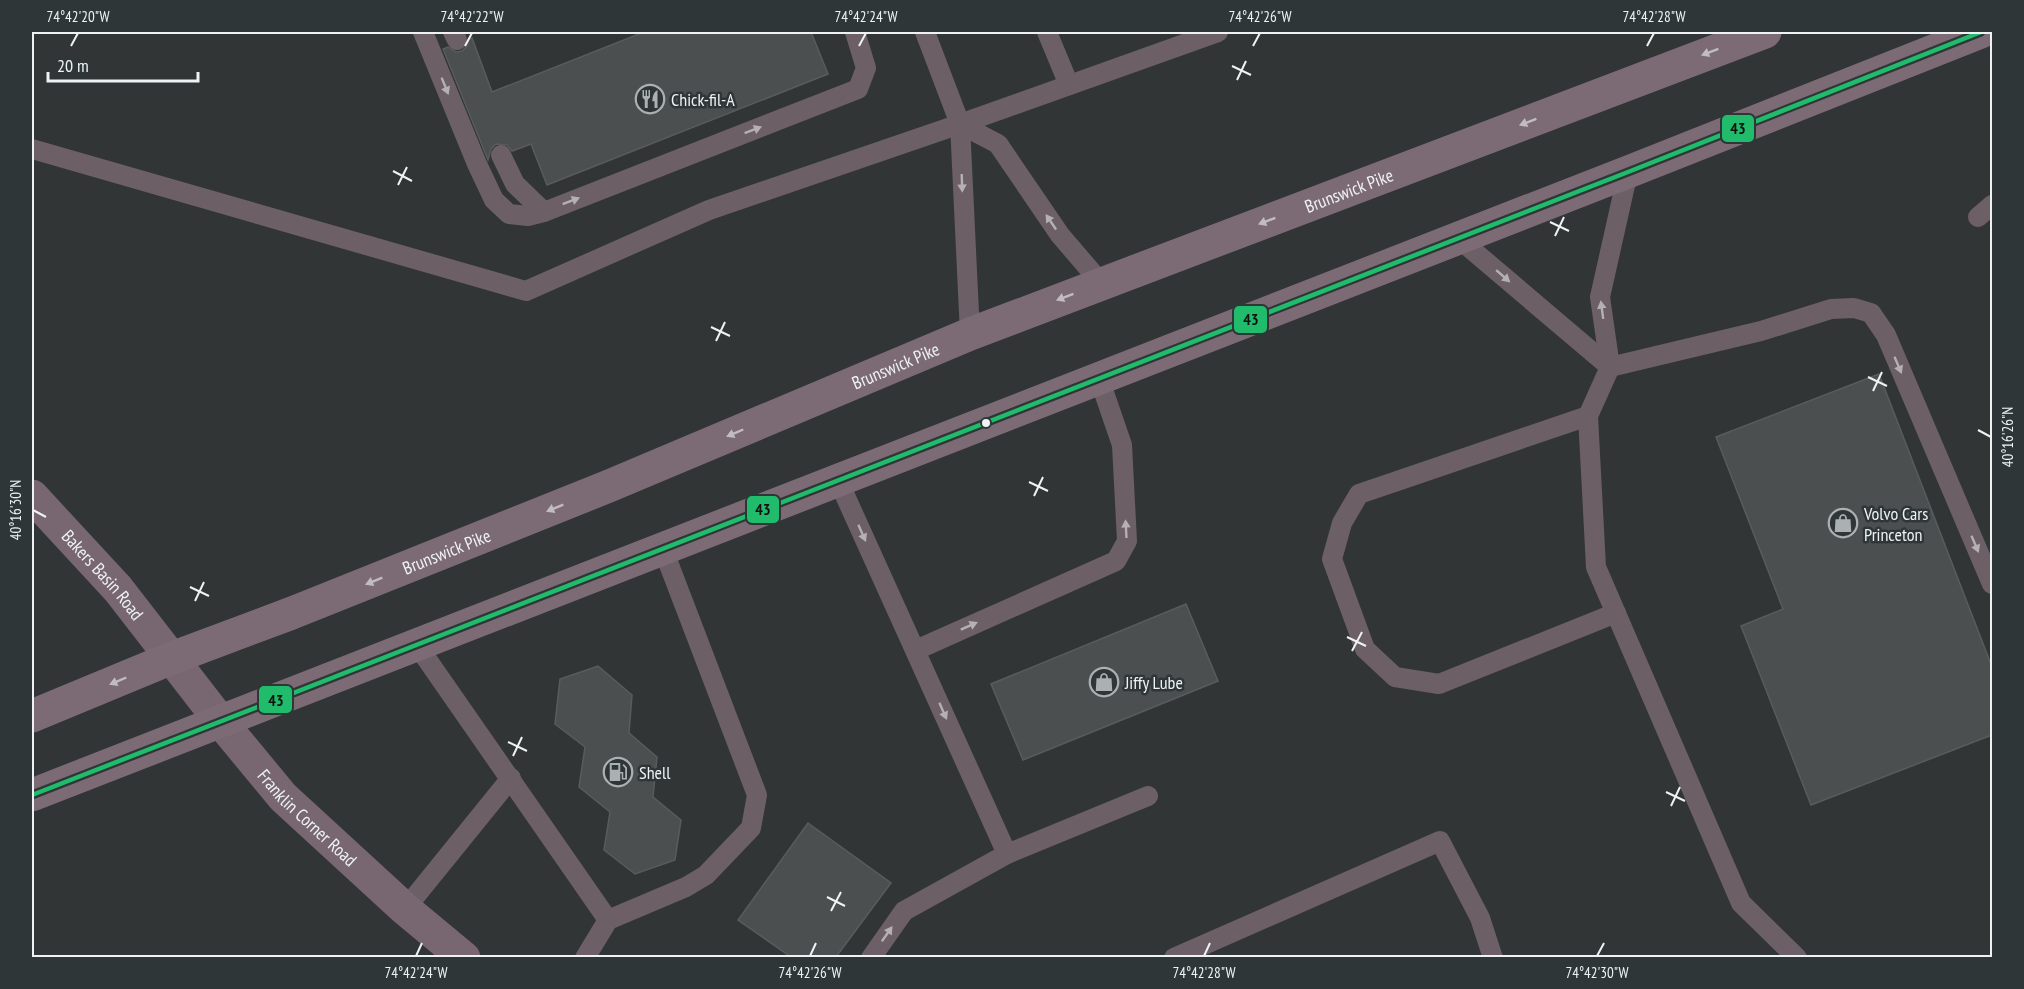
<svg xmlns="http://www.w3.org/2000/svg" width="2024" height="989" font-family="'PT Sans Narrow',sans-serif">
  <rect width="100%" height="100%" fill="#313536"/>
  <!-- building -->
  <g fill="#4c4f50" stroke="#595c5c" stroke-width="1.5">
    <path d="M644 32H811L828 74 547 185 531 144 512 151 507 145 496 144 491 149 488 160 443 49 448 47 456 52 462 51 467 46 469 39 472 38 492 92Z"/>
    <path d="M1879 374 1992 667V735L1811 805 1741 626 1783 609 1716 437Z"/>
    <path d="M1186 604 1218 681 1023 760 991 684Z"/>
    <path d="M598 666 632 695 629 733 657 757 653 797 681 820 675 860 635 874 604 850 610 812 579 787 585 747 555 724 560 679Z"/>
    <path d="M808 823 891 883 836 957H791L738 920Z"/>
  </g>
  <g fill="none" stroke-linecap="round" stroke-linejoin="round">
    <!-- lane -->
    <g stroke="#6c5f66" stroke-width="20">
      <path d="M423 32 477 164 494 200 509 214 528 216 544 212"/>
      <path d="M453 32 457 40"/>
      <path d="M925 32 960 124 970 334"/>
      <path d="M1047 32 1069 85"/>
      <path d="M960 124 998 144 1060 235 1102 284"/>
      <path d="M32 149 526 291 709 210 960 124 1218 32"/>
      <path d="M501 155 515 184 544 212 858 89 866 68 855 32"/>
      <path d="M1628 172 1600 297 1610 367 1588 416 1596 567 1741 903 1797 958"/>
      <path d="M1978 217 1992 205"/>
      <path d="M1458 238 1610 367"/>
      <path d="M1610 367 1761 331 1831 309 1854 308 1871 313 1886 335 1992 584"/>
      <path d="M1588 416 1359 494 1342 523 1332 559 1365 649 1395 677 1439 684 1616 613"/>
      <path d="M838 480 1007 854"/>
      <path d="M417 645 608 920"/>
      <path d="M916 650 1116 561 1127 541 1122 445 1099 378"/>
      <path d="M405 909 511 778"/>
      <path d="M585 958 608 920 686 887 706 875 751 828 757 795 663 549"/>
      <path d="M871 958 904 911 1007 854 1148 796"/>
      <path d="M1174 958 1440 841 1480 918 1493 958"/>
    </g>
    <!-- secondary -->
    <path stroke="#786771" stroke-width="33" id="s1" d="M32 496 118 589 221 722 283 797 405 909 464 958"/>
    <!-- highway -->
    <g stroke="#7c6b75" stroke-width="33">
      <path id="s2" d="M32 716 172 658 292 613 609 486 970 334 1765 32"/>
      <path d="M32 795 1628 172 1981 32"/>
    </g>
    <!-- bus-1 casing -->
    <g stroke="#2f3638" stroke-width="9">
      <path id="bus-1" d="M32 795 1628 172 1981 32"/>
    </g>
    <!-- bus-1 -->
    <use href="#bus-1" stroke="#20bc6c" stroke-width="4.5"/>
  </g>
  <!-- one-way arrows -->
  <defs><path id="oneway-solid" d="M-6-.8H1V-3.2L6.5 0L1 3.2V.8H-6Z" transform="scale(1.5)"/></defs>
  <g fill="#c0bcc1">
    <use href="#oneway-solid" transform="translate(1710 52) rotate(159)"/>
    <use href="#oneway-solid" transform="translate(1528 122) rotate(159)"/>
    <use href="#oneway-solid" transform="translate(1267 221) rotate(159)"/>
    <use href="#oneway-solid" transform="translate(1065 297) rotate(159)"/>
    <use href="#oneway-solid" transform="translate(735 433) rotate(157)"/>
    <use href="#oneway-solid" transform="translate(555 508) rotate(158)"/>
    <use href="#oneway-solid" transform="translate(374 581) rotate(158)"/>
    <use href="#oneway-solid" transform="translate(118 681) rotate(157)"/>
  </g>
  <g fill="#b4b0b4">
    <use href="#oneway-solid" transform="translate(445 86) rotate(68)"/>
    <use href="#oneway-solid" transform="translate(753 130) rotate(-21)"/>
    <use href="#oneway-solid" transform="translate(962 183) rotate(88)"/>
    <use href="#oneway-solid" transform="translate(571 201) rotate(-21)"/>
    <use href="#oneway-solid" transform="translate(1051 222) rotate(-124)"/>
    <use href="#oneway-solid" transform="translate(1503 276) rotate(41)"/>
    <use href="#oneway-solid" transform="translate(1602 310) rotate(-98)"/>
    <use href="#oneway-solid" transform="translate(1898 365) rotate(67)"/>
    <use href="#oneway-solid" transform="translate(1126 529) rotate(-93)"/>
    <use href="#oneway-solid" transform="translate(862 533) rotate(66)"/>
    <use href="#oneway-solid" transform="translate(1975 544) rotate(67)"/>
    <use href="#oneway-solid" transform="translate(969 626) rotate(-24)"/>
    <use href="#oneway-solid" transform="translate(943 711) rotate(66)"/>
    <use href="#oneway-solid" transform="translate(887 934) rotate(-55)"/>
  </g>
  <!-- ticks -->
  <path fill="none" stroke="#eef2f3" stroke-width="2" d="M71 46 78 33M465 46 472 33M859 46 866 33M1253 46 1260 33M1647 46 1654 33M1232 66 1251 75M1237 80 1246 61M393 171 412 181M398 185 407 167M1550 222 1569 231M1555 236 1564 217M711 327 730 336M716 341 725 322M1868 377 1887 386M1873 391 1882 372M1978 430 1991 437M1029 482 1048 491M1034 496 1043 477M33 510 46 517M190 587 209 596M195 601 204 582M1347 637 1366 646M1352 651 1362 632M508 742 527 751M513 756 522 737M1666 792 1685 801M1671 806 1680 787M827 897 845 906M831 911 841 892M416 956 422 943M810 956 816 943M1204 956 1210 943M1597 956 1604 943"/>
  <!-- icons -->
  <defs>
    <g id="restaurant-ring" transform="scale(1.5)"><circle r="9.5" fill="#2f3638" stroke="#acb0b1" stroke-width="1.5"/><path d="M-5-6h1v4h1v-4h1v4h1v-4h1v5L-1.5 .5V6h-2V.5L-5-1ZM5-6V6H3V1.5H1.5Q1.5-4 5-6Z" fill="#acb0b1"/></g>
    <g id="shop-ring" transform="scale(1.5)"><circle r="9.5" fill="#2f3638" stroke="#acb0b1" stroke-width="1.5"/><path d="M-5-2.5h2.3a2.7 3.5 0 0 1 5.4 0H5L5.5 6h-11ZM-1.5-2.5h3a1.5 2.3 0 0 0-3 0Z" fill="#acb0b1"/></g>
    <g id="fuel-ring" transform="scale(1.5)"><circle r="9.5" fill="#2f3638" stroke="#acb0b1" stroke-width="1.5"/><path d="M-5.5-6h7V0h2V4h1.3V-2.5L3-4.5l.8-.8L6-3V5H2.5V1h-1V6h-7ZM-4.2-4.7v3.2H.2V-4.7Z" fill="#acb0b1"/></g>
  </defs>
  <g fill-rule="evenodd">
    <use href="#restaurant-ring" x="650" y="99"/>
    <use href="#shop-ring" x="1843" y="523"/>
    <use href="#shop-ring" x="1104" y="682"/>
    <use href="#fuel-ring" x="618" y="772"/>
  </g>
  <!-- markers -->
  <circle fill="#eef2f3" stroke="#2f3638" stroke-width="2" cx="986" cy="423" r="5"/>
  <g text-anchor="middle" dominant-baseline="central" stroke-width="5" stroke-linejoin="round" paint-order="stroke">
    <!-- poi labels -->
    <g font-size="18" fill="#eef2f3" stroke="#2f3638" text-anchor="start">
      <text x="671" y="99">Chick-fil-A</text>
      <text x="1864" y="513">Volvo Cars<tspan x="1864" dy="21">Princeton</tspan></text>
      <text x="1125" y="682">Jiffy Lube</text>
      <text x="639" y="772">Shell</text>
    </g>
    <!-- street labels -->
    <g font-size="18" fill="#eef2f3" stroke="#2f3638">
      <text stroke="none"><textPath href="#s2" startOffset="1418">Brunswick Pike</textPath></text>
      <text stroke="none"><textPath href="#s2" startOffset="932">Brunswick Pike</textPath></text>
      <text stroke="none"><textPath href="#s2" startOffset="446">Brunswick Pike</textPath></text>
      <text stroke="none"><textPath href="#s1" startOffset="106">Bakers Basin Road</textPath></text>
      <text stroke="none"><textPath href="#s1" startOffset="424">Franklin Corner Road</textPath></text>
    </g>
  </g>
  <g stroke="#2f3638" stroke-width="2">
    <rect x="1721" y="114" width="34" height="29" rx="6" fill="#20bc6c"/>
    <rect x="1233" y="305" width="35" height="29" rx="6" fill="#20bc6c"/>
    <rect x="746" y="495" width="34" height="29" rx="6" fill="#20bc6c"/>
    <rect x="258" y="685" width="35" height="29" rx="6" fill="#20bc6c"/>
  </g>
  <g font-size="16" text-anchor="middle" font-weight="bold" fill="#111">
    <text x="1738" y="134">43</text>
    <text x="1251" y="325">43</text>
    <text x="763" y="515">43</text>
    <text x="276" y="706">43</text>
  </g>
  <!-- border -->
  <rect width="2024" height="989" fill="none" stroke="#2f3638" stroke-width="66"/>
  <!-- scale -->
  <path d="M48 72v9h150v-9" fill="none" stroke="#eef2f3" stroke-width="3"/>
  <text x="57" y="72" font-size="18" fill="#eef2f3" stroke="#2f3638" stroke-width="4.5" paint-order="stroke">20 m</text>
  <rect x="33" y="33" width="1958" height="923" fill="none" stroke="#eef2f3" stroke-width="2"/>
  <g font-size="15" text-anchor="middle" fill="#eef2f3">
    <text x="78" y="22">74°42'20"W</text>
    <text x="472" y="22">74°42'22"W</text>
    <text x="866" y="22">74°42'24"W</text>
    <text x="1260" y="22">74°42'26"W</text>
    <text x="1654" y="22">74°42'28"W</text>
    <text transform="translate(2008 437) rotate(-90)" y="5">40°16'26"N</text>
    <text transform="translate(16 510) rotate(-90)" y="5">40°16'30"N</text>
    <text x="416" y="978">74°42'24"W</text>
    <text x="810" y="978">74°42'26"W</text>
    <text x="1204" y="978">74°42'28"W</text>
    <text x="1597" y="978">74°42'30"W</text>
  </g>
</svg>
